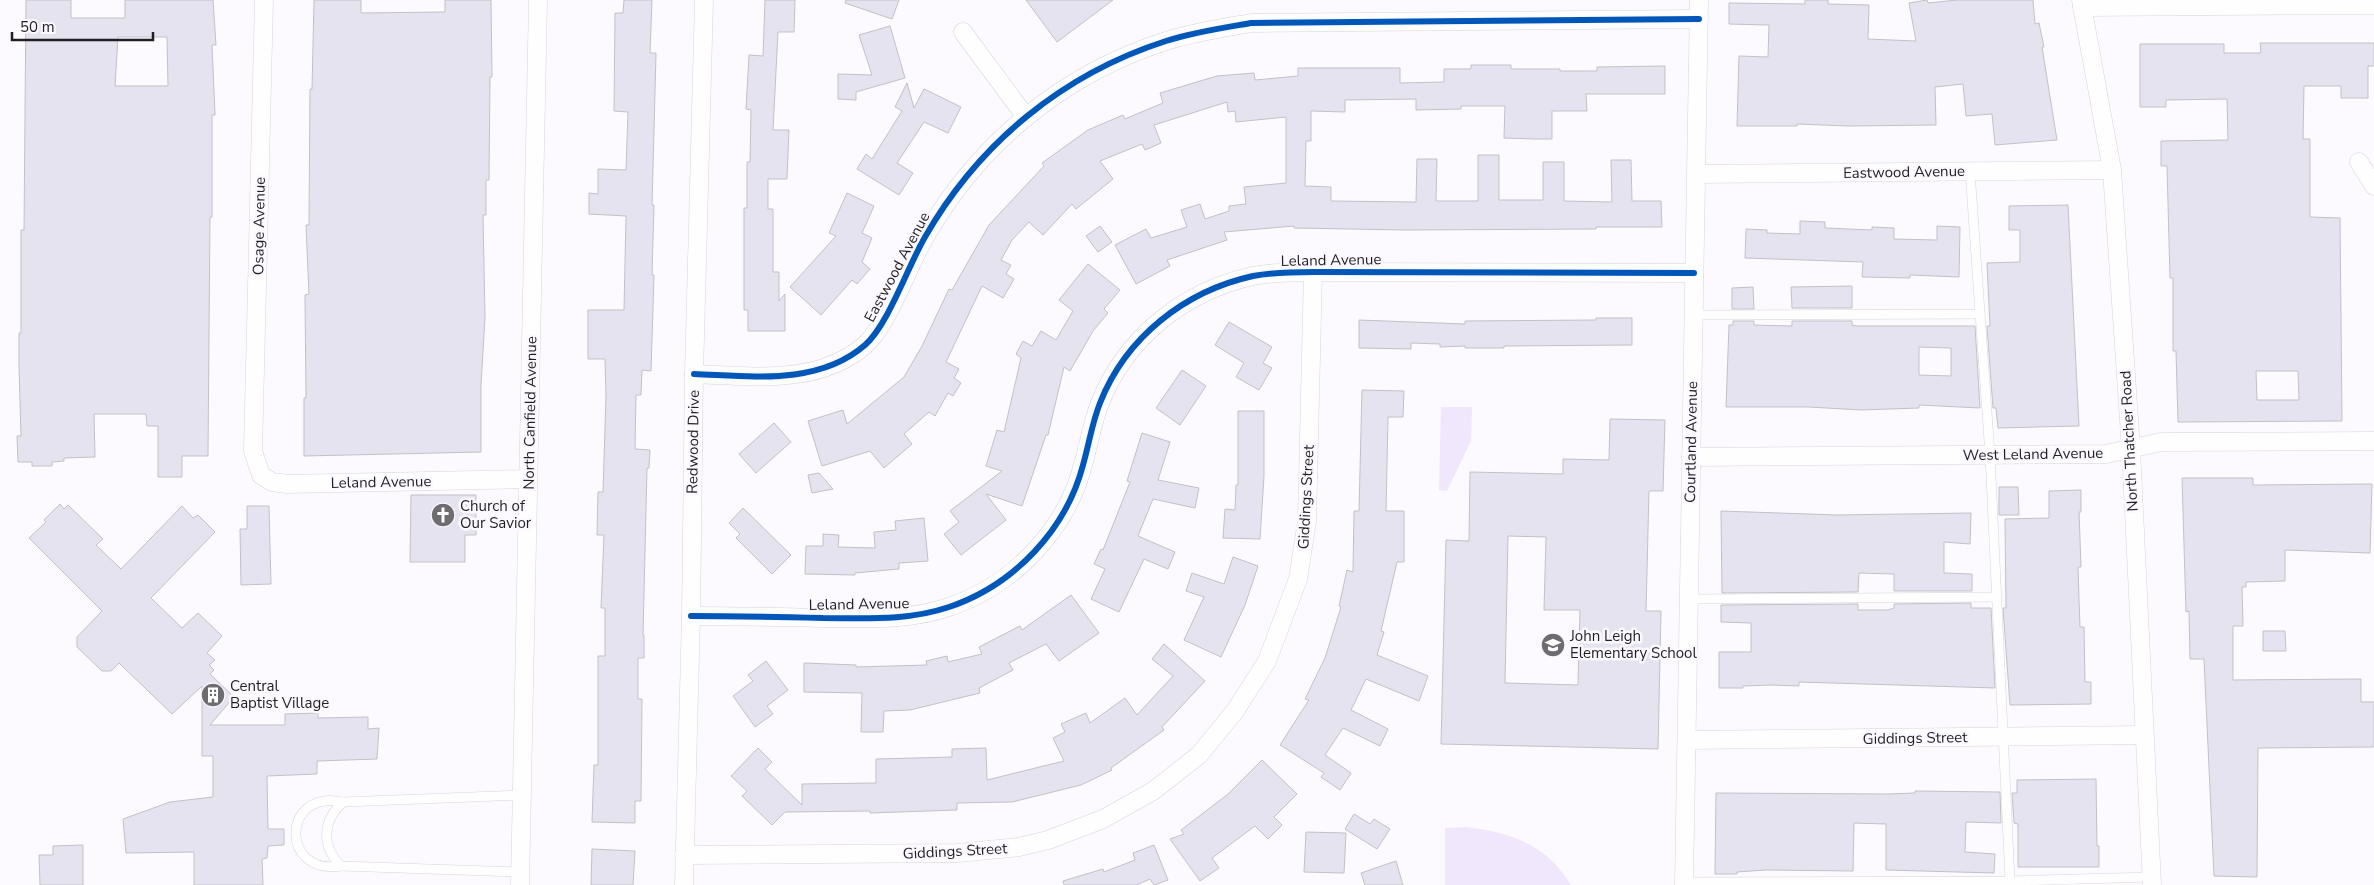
<svg xmlns="http://www.w3.org/2000/svg" width="2374" height="885" font-family="'Nunito Sans',sans-serif">
  <rect width="100%" height="100%" fill="#fcfafe"/>
  <!-- green -->
  <g fill="#f0e7fc">
    <path d="M1441 407H1472L1471 441 1447 491 1439 490Z"/>
    <path d="M1467 827C1512 833 1546 844 1571 885H1445V828Z"/>
  </g>
  <!-- building -->
  <g fill="#e6e3f1" stroke="#c2c1c5" fill-rule="evenodd">
    <path d="M26 0H71V18H125V0H213L216 45H212L215 115H212V217H210L208 456H182V477H158V426H147L146 414H94L95 457 64 458V461L52 462V466H32V462H18L17 436H21L19 367V333H21V230H24ZM118 37H167L168 86H115Z"/>
    <path d="M314 0H361V13L445 12V0H491L492 77H490L489 180H486V215H483L485 317 481 385V452L304 456V398H306L305 295 309 294 306 225H309L310 89H312Z"/>
    <path d="M624 0H652L650 53H656L652 205H654L652 275H654L651 371 642 370 641 395H636L635 449 650 450 649 468H647L643 635H644V658H638V699H642L641 801H635V823L592 822 594 765H598V656H605V608H601L604 535H597L598 492H603L606 395 605 359H588V310H624L626 216 589 214V193L598 194V169L626 170 628 112 614 111 615 13H623Z"/>
    <path d="M765 0H795L794 32H778L773 130H789L787 179H768V209H773V272H779V301L785 294V331H748V310H744V208H747V162H750L751 110 746 109 749 55 763 56Z"/>
    <path d="M846 0H899L892 19 845 3Z"/>
    <path d="M1026 0H1113L1057 42Z"/>
    <path d="M1805 0H1828V4L1869 5 1868 39 1916 41 1909 3 1927 0 1928 3 1957 0H2033L2035 24 2039 23 2044 47H2042L2057 140 1995 145 1992 114 1966 116 1963 84 1935 87 1936 125 1849 126 1797 124V126H1737L1739 56 1768 57 1769 25 1729 24V3L1805 4Z"/>
    <path d="M890 26 905 78 856 92V100L838 99V74L872 75 859 35Z"/>
    <path d="M2260 43H2374V66H2368V98H2341V86H2304L2303 139H2310V217L2340 218 2342 421 2178 422 2176 351H2173V278H2170L2167 166H2161V141L2228 140 2227 99 2166 100V107H2140V44H2224V53H2261ZM2256 371H2298L2299 400H2257Z"/>
    <path d="M1471 65H1511V69H1560V71H1597V67L1665 66V94H1586L1587 111H1552V139H1536L1504 138 1505 106H1461V109L1416 110V99L1345 100V112L1311 111V141H1306L1305 186 1331 187V201L1416 202 1417 159H1437L1436 201H1478V155H1499V200H1543V162H1564V201L1612 202 1611 160H1631L1632 201H1661L1662 227H1596V229L1405 230 1294 228V226L1224 232 1227 240 1167 260 1170 266 1136 284 1115 245 1146 229 1151 238 1187 227 1181 210 1200 204 1205 219 1229 211V206L1246 204 1244 187 1286 183V117L1236 122 1235 111 1228 112 1227 102 1154 125 1161 143 1145 150 1142 144 1100 161 1113 179 1076 209 1072 204 1043 235 1029 222 1012 240 1001 260 1011 265 1006 274 1014 279 1003 298 982 286 946 362 959 369 954 378 961 383 953 396 948 393 935 416 929 412 904 434 912 444 884 468 870 451 822 466 808 421 843 410 847 424 904 377 922 346 949 289 952 290 989 225 1044 166 1042 163 1088 130 1123 115 1125 119 1163 103 1160 93 1217 76 1254 73 1255 80 1298 76V68H1400V83L1444 82V69H1471Z"/>
    <path d="M907 83 914 108 924 89 961 107 948 133 924 122 897 163 913 173 899 195 857 169 866 154 872 159 902 111 895 107Z"/>
    <path d="M847 193 874 206 862 233 872 238 862 262 870 269 857 284 852 280 821 315 790 287 836 236 829 233Z"/>
    <path d="M2068 205 2079 426 1998 428 1996 408H1993L1987 326H1990L1987 263 2020 262V230H2009V206Z"/>
    <path d="M1800 221 1825 222V228L1872 230V227L1894 228V239L1937 240V226L1960 227 1959 277 1910 275V278L1862 277 1863 262 1745 258 1746 229 1767 230V233L1800 234Z"/>
    <path d="M1100 226 1112 242 1098 252 1086 236Z"/>
    <path d="M1088 264 1120 290 1104 309 1108 313 1093 331 1070 371 1064 367 1048 435H1046L1022 506 986 494 1006 520 961 555 944 534 959 522 950 511 1002 471 986 466 997 430 1004 432 1021 358 1016 354 1023 341 1032 346 1041 331 1056 340 1073 311 1059 300Z"/>
    <path d="M1852 286V308H1792L1791 287Z"/>
    <path d="M1753 287 1754 309H1732V288Z"/>
    <path d="M1596 318H1632V345L1504 346V348H1465V346L1440 347V344L1411 343V349L1359 348V320L1465 324V321L1596 320Z"/>
    <path d="M1733 321H1754V325L1792 326V321H1852V325L1857 326H1975L1980 408 1919 405V408L1861 410 1809 407H1726L1729 325H1733ZM1919 347 1951 348V376L1919 375Z"/>
    <path d="M1229 322 1272 347 1263 363 1272 368 1259 390 1236 377 1244 363 1215 345Z"/>
    <path d="M1182 370 1206 386 1180 425 1156 408Z"/>
    <path d="M1362 390 1404 391 1403 417H1388L1386 511H1404V562H1397L1381 631 1384 632 1377 655 1428 676 1419 701 1366 679 1351 710 1388 729 1380 746 1343 728 1325 755 1351 773 1340 790 1321 777 1324 773 1280 745 1309 700 1305 699 1325 658 1341 607 1339 606 1347 570 1353 572 1354 511H1359Z"/>
    <path d="M1238 411H1264V476L1260 539 1223 538 1225 509 1235 510 1236 485H1238Z"/>
    <path d="M1610 419 1665 420 1663 491H1649L1646 611H1661L1658 749 1441 744 1446 540 1469 541 1470 472 1563 474V459L1609 460ZM1508 536 1546 537 1544 610H1580L1578 685 1505 683Z"/>
    <path d="M774 423 791 442 756 473 739 454Z"/>
    <path d="M1142 433 1170 442 1158 480 1199 488 1195 508 1153 499 1138 536 1175 552 1168 569 1144 559 1119 612 1091 599 1105 569 1094 564 1101 549 1103 550 1130 482 1127 481Z"/>
    <path d="M819 473 833 489 812 493 808 475Z"/>
    <path d="M2182 478H2253V485L2372 484 2370 553 2285 550V581L2246 582V587H2242L2243 626H2233V680L2361 679V702H2374V747L2258 748 2257 877 2214 876 2204 659H2190L2189 611 2186 612Z"/>
    <path d="M1999 487H2018L2019 515H1999Z"/>
    <path d="M2081 490V512H2079L2081 567H2078L2079 600 2080 627H2084L2085 682H2091V704L2010 705 2003 608H2006L2005 519 2049 518V491Z"/>
    <path d="M411 495H476V535H465V562H410Z"/>
    <path d="M60 504 64 509 68 505 103 539 96 545 121 569 182 506 193 518 198 515 215 532 151 598 182 628 198 613 222 636 207 653 215 660 209 665 214 670 210 674 234 697 210 725H285V714L318 713V718L368 717V729L379 728 377 759 317 761V774L267 776 268 829H284V845L268 846 267 858 262 859 263 885H194V852L126 853 123 819 170 802 213 797V756H202V686L172 714 119 663 111 671H102L77 647V637L102 611 29 538 46 522 44 520Z"/>
    <path d="M247 506H269L271 584 241 585 240 529H247Z"/>
    <path d="M743 508 791 555 772 574 736 538 740 534 729 523Z"/>
    <path d="M1721 511 1837 515 1971 513 1970 544 1944 542V573L1972 574V591H1894V574L1859 573 1858 592 1722 593Z"/>
    <path d="M924 518 928 561 899 563V569L855 573V575L805 574 806 546H823V534L839 535 838 547 875 548 874 532 896 530 895 521Z"/>
    <path d="M1233 557 1258 566 1245 605 1221 657 1184 640 1204 597 1186 591 1192 573 1224 584Z"/>
    <path d="M1071 595 1099 633 1059 661 1046 644 1009 663 1013 670 979 688 980 693 910 710 884 711 883 732H861L862 693 804 692V663L856 665V667L927 665 926 661 947 656 948 662 982 654 979 647 1020 626 1022 630Z"/>
    <path d="M1971 603V608H1991L1995 688 1799 682V686L1771 685 1743 686V688H1719V652H1751V623L1721 622V605L1858 604V610H1888L1894 608V604Z"/>
    <path d="M2263 631H2285L2286 651H2263Z"/>
    <path d="M1164 644 1205 681 1162 727 1164 730 1111 768 1112 770 1081 785 1012 802 957 803V810L870 813V811L785 812 772 825 742 796 747 791 731 776 758 748 772 762 765 769 802 805V784L876 783V759L952 757V749L986 748 987 780 1064 761 1053 738 1065 732 1061 724 1086 713 1090 723 1125 698 1137 715 1173 676 1152 659Z"/>
    <path d="M766 661 788 690 767 706 773 714 755 727 733 696 753 681 748 675Z"/>
    <path d="M1262 760 1297 794 1274 817 1282 825 1268 839 1255 826 1212 858 1219 868 1200 881 1170 839 1184 834 1181 830 1227 795Z"/>
    <path d="M2096 779 2097 846H2099V867H2018V824L2014 823 2012 793H2017V780Z"/>
    <path d="M1915 791 2000 792 2001 823 1966 822 1965 852 1995 854 1994 873 1886 870V824L1854 823 1853 871 1766 870 1737 872V874H1715L1716 793 1887 794 1915 793Z"/>
    <path d="M1354 814 1370 824 1374 819 1390 829 1377 849 1345 829Z"/>
    <path d="M1306 832 1346 833 1344 873 1304 872Z"/>
    <path d="M83 845V885H40L39 855H53V846Z"/>
    <path d="M1154 845 1168 880 1154 885 1150 879 1136 885H1064L1063 881 1103 869 1104 872 1135 860 1133 853Z"/>
    <path d="M592 849 635 851 633 885H591Z"/>
    <path d="M1396 861 1403 885H1365L1361 873Z"/>
  </g>
  <g fill="none" stroke-linecap="round" stroke-linejoin="round">
    <!-- lane casing -->
    <g stroke="#d6d4d9" stroke-width="10">
      <g id="lane">
        <path d="M1970 171 1990 455 2010 881"/>
        <path d="M1693 315 1980 314"/>
        <path d="M1689 599 1997 597"/>
        <path d="M343 802C322 821 321 846 341 866L520 872"/>
        <path d="M341 866C279 876 282 788 343 802L522 795"/>
        <path d="M1684 882 2010 881 2151 877"/>
      </g>
    </g>
    <!-- street casing -->
    <g stroke="#d6d4d9" stroke-width="19">
      <g id="street">
        <path d="M264 0 253 451 261 475 272 482 287 484 528 479"/>
        <path d="M2081 0 2112 170 2131 449 2152 885"/>
        <path d="M2082 7 2374 5"/>
        <path d="M963 32 1025 116"/>
        <path d="M2359 162 2374 186"/>
        <path d="M1696 174 2112 170"/>
        <path d="M694 374C750 376 818 386 865 345 888 325 908 266 925 237 979 143 1063 74 1166 41 1194 32 1222 28 1251 23L1699 19"/>
        <path d="M1691 457 2106 454 2161 442 2374 441"/>
        <path d="M691 616C735 616 779 617 823 618 866 618 908 621 949 607 1014 585 1066 530 1083 465 1089 444 1092 423 1100 403 1126 337 1185 291 1253 276 1273 272 1293 272 1313 272L1694 273"/>
        <path d="M1687 740 2144 735"/>
        <path d="M684 855 958 853 1019 847 1048 840 1103 819 1153 791 1199 755 1235 711 1267 661 1298 579 1307 521 1313 272"/>
        <path d="M520 885 538 0"/>
        <path d="M684 885 691 616 694 374 704 0"/>
        <path d="M1684 885 1699 0"/>
      </g>
    </g>
    <!-- lane -->
    <use href="#lane" stroke="#fffeff" stroke-width="9"/>
    <!-- street -->
    <use href="#street" stroke="#fffeff" stroke-width="18"/>
    <!-- cycleway casing -->
    <g stroke="#fbf9ff" stroke-width="9">
      <g id="cycleway">
        <path d="M694 374C750 376 818 386 865 345 888 325 908 266 925 237 979 143 1063 74 1166 41 1194 32 1222 28 1251 23L1699 19"/>
        <path d="M691 616C735 616 779 617 823 618 866 618 908 621 949 607 1014 585 1066 530 1083 465 1089 444 1092 423 1100 403 1126 337 1185 291 1253 276 1273 272 1293 272 1313 272L1694 273"/>
      </g>
    </g>
    <!-- cycleway -->
    <use href="#cycleway" stroke="#0057b8" stroke-width="6"/>
  </g>
  <!-- icons -->
  <defs>
    <g id="church-disc" transform="scale(1.25)"><circle r="9.5" fill="#6e6c70" stroke="#fbf9ff"/><path d="M-1.2-6h2.4v3.5h3.3v2.4h-3.3V6h-2.4V-.1h-3.3v-2.4h3.3Z" fill="#fff"/></g>
    <g id="school-disc" transform="scale(1.25)"><circle r="9.5" fill="#6e6c70" stroke="#fbf9ff"/><path d="M0-5L7-2L0 1L-7-2ZM-4 1L0 2.5L4 1V4Q0 6-4 4Z" fill="#fff"/></g>
    <g id="building-disc" transform="scale(1.25)"><circle r="9.5" fill="#6e6c70" stroke="#fbf9ff"/><path d="M-4-6H4V6H1V3H-1V6H-4ZM-2.5-4.3h1.7v1.8h-1.7ZM.8-4.3h1.7v1.8H.8ZM-2.5-1h1.7V.8h-1.7ZM.8-1h1.7V.8H.8Z" fill="#fff"/></g>
  </defs>
  <g fill-rule="evenodd">
    <use href="#church-disc" x="443" y="515"/>
    <use href="#school-disc" x="1553" y="645"/>
    <use href="#building-disc" x="213" y="695"/>
  </g>
  <g text-anchor="middle" dominant-baseline="central" stroke-width="5" stroke-linejoin="round" paint-order="stroke">
    <!-- street labels -->
    <g font-size="15" fill="#211f24" stroke="#fbf9ff">
      <text transform="translate(1904 172) rotate(-1)">Eastwood Avenue</text>
      <text transform="translate(259 226) rotate(-89)">Osage Avenue</text>
      <text transform="translate(1331 260) rotate(-1)">Leland Avenue</text>
      <text transform="translate(897 267) rotate(-62)">Eastwood Avenue</text>
      <text transform="translate(530 413) rotate(-89)">North Canfield Avenue</text>
      <text transform="translate(2129 441) rotate(-93)">North Thatcher Road</text>
      <text transform="translate(693 442) rotate(-89)">Redwood Drive</text>
      <text transform="translate(1691 442) rotate(-89)">Courtland Avenue</text>
      <text transform="translate(2033 454) rotate(-1)">West Leland Avenue</text>
      <text transform="translate(381 482) rotate(-1)">Leland Avenue</text>
      <text transform="translate(1306 497) rotate(-87)">Giddings Street</text>
      <text transform="translate(859 604) rotate(-1)">Leland Avenue</text>
      <text transform="translate(1915 738) rotate(-1)">Giddings Street</text>
      <text transform="translate(955 851) rotate(-3)">Giddings Street</text>
    </g>
    <!-- poi labels -->
    <g font-size="15" fill="#211f24" stroke="#fbf9ff" text-anchor="start">
      <text x="460" y="506">Church of<tspan x="460" dy="17">Our Savior</tspan></text>
      <text x="1570" y="636">John Leigh<tspan x="1570" dy="17">Elementary School</tspan></text>
      <text x="230" y="686">Central<tspan x="230" dy="17">Baptist Village</tspan></text>
    </g>
  </g>
  <!-- scale -->
  <path d="M12 32v8h141v-8" fill="none" stroke="#211f24" stroke-width="2.5"/>
  <text x="20" y="32" font-size="15" fill="#211f24" stroke="#fbf9ff" stroke-width="4" paint-order="stroke">50 m</text>
</svg>
